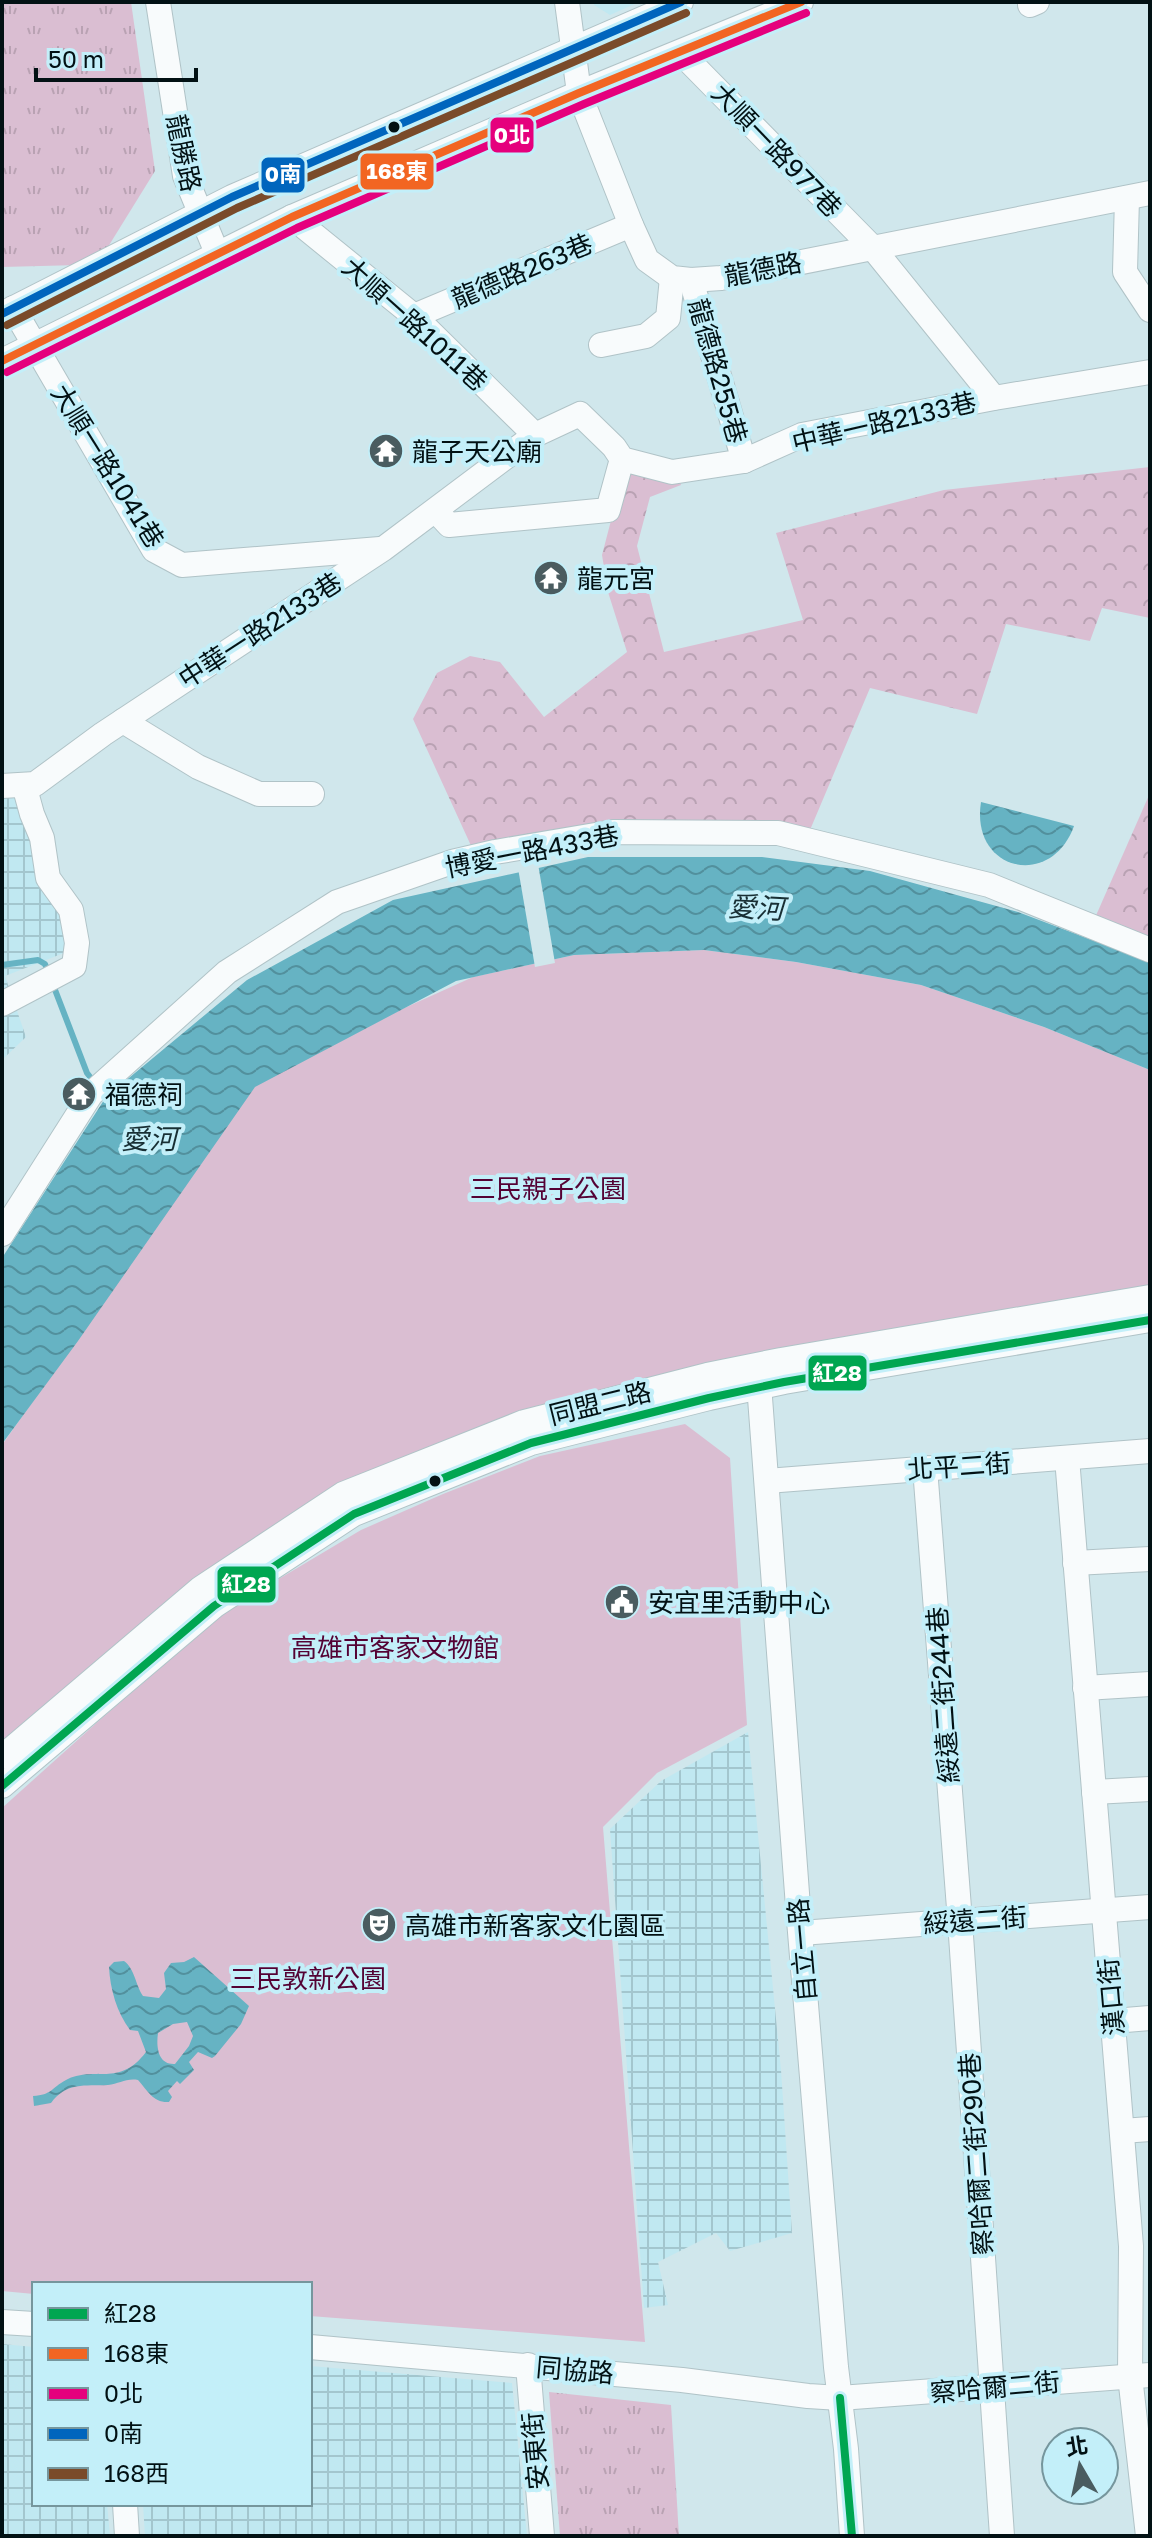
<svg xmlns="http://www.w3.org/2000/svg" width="1152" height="2538" font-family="'Golos Text','Noto Sans TC',sans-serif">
  <defs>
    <pattern id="industrial-grid" width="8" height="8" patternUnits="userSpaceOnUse" patternTransform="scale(2)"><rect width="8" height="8" fill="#c0e8f1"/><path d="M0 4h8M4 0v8" fill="none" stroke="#a3c6ce"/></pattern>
    <pattern id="grass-tufts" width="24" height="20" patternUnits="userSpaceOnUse" patternTransform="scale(2)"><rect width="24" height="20" fill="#dabed2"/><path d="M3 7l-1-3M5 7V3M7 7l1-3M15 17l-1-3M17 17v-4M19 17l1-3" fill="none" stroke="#b9a2b3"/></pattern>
    <pattern id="forest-crowns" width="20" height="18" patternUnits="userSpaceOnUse" patternTransform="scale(2)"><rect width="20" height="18" fill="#dabed2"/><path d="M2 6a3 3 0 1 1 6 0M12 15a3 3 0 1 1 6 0" fill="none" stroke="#b9a2b3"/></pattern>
    <pattern id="water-waves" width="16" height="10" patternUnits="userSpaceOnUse" patternTransform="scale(2)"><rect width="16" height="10" fill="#66b3c3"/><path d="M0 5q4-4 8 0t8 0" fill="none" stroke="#52909d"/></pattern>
  </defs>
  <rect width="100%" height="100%" fill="#d0e7ec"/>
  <!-- built -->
  <path fill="#c0e8f1" d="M594 2H639L610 15 594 5Z"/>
  <!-- industrial -->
  <g fill="url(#industrial-grid)">
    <path d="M2 795H17L63 915 69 951 5 976 26 1037 2 1060Z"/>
    <path d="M748 1732 781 2070 792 2233 730 2251 716 2233 658 2262 668 2305 644 2308 610 1829 661 1781Z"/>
    <path d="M2 2344 34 2347V2504H107L110 2536H2Z"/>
    <path d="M310 2366 512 2383 527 2536H145L143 2504H310Z"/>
  </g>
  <!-- grass -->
  <g fill="url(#grass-tufts)">
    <path d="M2 2H131L155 171 103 255 79 265 2 267Z"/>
    <path d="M549 2392 671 2405 679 2536H560Z"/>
  </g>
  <!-- forest -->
  <g fill="url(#forest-crowns)">
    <path d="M625 467 678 475 681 485 650 497 637 546 664 652 803 620 776 533 944 490 1150 467V618L1102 608 1090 641 1006 624 977 714 870 688 810 830 473 850 413 719 437 673 470 656 500 662 544 717 627 652 608 592 602 555Z"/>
    <path d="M1150 793V942L1094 920Z"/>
  </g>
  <!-- green -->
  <g fill="#dabed2">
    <path d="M704 950 796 962 921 985 1044 1027 1150 1070V1298L496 1433 2 1760V1445L255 1086 400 1010 473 977 574 955Z"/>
    <path d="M685 1424 730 1458 747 1725 657 1773 603 1827 645 2342 310 2316V2284H34V2294L2 2291V1808L102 1718 232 1607 361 1530 443 1494 540 1456Z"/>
  </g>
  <!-- water -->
  <g fill="url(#water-waves)" fill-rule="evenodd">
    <path d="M981 802 1074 826C1051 890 970 871 981 802Z"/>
    <path d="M588 857H762L870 871 1018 912 1150 962V1070L1044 1027 921 985 796 962 704 950 574 955 456 981 255 1087 78 1341 2 1444V1258L106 1097 247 980 393 900Z"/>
    <path d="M194 1957 249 2006 241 2024 215 2056 212 2058 198 2052 189 2062 194 2070 180 2084 177 2081 168 2091 172 2097 169 2102C153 2103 148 2091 138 2080 126 2078 119 2084 108 2085 85 2086 66 2082 51 2103L34 2106 33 2096C52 2095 51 2088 66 2080 94 2065 119 2088 146 2052L138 2031 130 2030C117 2013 110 1989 109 1967L114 1962 124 1961C135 1969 135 1984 143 1996L159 1998 166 1989 164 1973 171 1963 184 1962ZM187 2022 193 2036 189 2046 175 2064C158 2065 156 2047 158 2033L173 2024Z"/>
  </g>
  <!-- pier -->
  <path fill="#d0e7ec" d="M538 864 555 963 535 967 518 868Z"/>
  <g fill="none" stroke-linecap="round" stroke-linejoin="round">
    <!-- stream -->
    <g stroke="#66b3c3" stroke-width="6">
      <path d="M2 965 38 960 45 964 48 972"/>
      <path d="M52 982 87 1073 94 1082"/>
    </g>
    <!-- minor casing -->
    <g stroke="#b0c3c7" stroke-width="26">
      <g id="minor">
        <path d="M158 2 185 176 217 253"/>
        <path d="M567 2 579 93 631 225 647 260 672 278 691 280 721 278 1150 193"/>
        <path d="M1030 5 1037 2"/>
        <path d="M681 53 872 247 994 398"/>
        <path d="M1127 198 1125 272 1150 310"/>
        <path d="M292 217 414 316 535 435"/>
        <path d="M691 280 744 461"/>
        <path d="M13 308 154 550 182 565 380 549"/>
        <path d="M2 314 232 197 681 2"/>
        <path d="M414 316 631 225"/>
        <path d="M601 345 646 336 668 318 672 278"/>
        <path d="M2 361 292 217 579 93 801 2"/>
        <path d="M436 511 449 525 608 510 622 459"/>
        <path d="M123 721 198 767 259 794H312"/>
        <path d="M2 786 35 784 103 734 383 549 535 435 580 414 614 447 622 459 672 472 744 461 802 435 994 398 1150 372"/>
        <path d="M2 1004 74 966 77 943 71 910 48 878 42 838 32 814 24 785"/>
        <path d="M2 1234 91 1094 227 972 337 902 452 862 495 852 613 832 778 833 989 885 1150 950"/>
        <path d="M758 1371 799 1920 836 2367 846 2449 852 2536"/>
        <path d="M1067 1458 1131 2246 1130 2376 1148 2536"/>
        <path d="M925 1468 960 1921 1002 2536"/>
        <path d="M767 1481 1150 1451"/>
        <path d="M1075 1563 1150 1559"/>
        <path d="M1085 1688 1150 1684"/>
        <path d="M2 1757 201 1588 343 1494 524 1422 707 1375 781 1360 1150 1297"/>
        <path d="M2 1786 214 1606 354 1514 531 1443 709 1398 784 1382 1150 1320"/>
        <path d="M1094 1792 1150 1789"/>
        <path d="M801 1933 1150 1907"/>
        <path d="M1113 2021 1150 2018"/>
        <path d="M1122 2131 1150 2129"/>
        <path d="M2 2322 34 2324"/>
        <path d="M310 2347 682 2380 808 2396 840 2398 1150 2375"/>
        <path d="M528 2365 542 2536"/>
        <path d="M125 2504 127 2536"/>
      </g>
    </g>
    <!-- minor -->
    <use href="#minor" stroke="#f8fbfc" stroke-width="24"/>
    <!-- bus-1 casing -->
    <g stroke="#c3eff9" stroke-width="14">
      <g id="bus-1">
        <path d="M2 1786 214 1606 354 1514 531 1443 709 1398 784 1382 1150 1320"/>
        <path d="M840 2398 852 2536"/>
      </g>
    </g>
    <!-- bus-2 casing -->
    <g stroke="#c3eff9" stroke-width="14">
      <path id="bus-2" d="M2 361 292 217 579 93 801 2"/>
    </g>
    <!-- bus-3 casing -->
    <g stroke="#c3eff9" stroke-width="14">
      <path id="bus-3" d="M7 372 297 228 584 104 806 13"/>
    </g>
    <!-- bus-4 casing -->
    <g stroke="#c3eff9" stroke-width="14">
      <path id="bus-4" d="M2 314 232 197 681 2"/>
    </g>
    <!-- bus-5 casing -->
    <g stroke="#c3eff9" stroke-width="14">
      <path id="bus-5" d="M7 325 237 208 686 13"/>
    </g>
    <!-- bus-1 -->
    <use href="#bus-1" stroke="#00a651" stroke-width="8"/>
    <!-- bus-2 -->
    <use href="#bus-2" stroke="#f26522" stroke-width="8"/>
    <!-- bus-3 -->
    <use href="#bus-3" stroke="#e5007d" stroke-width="8"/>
    <!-- bus-4 -->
    <use href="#bus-4" stroke="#0065bd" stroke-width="8"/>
    <!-- bus-5 -->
    <use href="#bus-5" stroke="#7a4b2a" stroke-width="8"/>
  </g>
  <!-- icons -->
  <defs>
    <g id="temple-disc" transform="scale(1.8)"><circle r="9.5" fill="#4a5c60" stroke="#c3eff9"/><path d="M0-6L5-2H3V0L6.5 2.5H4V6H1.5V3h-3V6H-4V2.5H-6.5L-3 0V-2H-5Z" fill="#fff"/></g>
    <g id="civic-disc" transform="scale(1.8)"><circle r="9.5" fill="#4a5c60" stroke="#c3eff9"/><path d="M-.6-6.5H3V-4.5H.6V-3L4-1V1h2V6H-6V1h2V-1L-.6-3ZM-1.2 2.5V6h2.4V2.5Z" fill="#fff"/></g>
    <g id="theatre-disc" transform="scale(1.8)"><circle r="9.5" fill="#4a5c60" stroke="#c3eff9"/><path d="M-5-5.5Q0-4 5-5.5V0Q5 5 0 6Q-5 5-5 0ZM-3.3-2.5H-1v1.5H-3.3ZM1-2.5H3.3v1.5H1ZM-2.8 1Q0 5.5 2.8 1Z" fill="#fff"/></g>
  </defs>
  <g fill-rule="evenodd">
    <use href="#temple-disc" x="386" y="451"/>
    <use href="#temple-disc" x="551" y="578"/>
    <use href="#temple-disc" x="79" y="1094"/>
    <use href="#civic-disc" x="622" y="1602"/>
    <use href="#theatre-disc" x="379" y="1925"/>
  </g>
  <!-- markers -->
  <g fill="#021114" stroke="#c3eff9" stroke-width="3">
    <circle cx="394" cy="127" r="7"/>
    <circle cx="435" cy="1481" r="7"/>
  </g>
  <g text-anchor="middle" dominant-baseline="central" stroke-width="8" stroke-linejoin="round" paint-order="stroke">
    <!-- street labels -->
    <g font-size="26" fill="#021114" stroke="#c3eff9">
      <text transform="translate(777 150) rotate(46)">大順一路977巷</text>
      <text transform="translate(184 153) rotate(78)">龍勝路</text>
      <text transform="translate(763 269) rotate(-11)">龍德路</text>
      <text transform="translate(522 271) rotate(-23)">龍德路263巷</text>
      <text transform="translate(415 324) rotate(42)">大順一路1011巷</text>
      <text transform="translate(718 371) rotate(74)">龍德路255巷</text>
      <text transform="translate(884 422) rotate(-13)">中華一路2133巷</text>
      <text transform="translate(108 466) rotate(58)">大順一路1041巷</text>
      <text transform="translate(260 630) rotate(-33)">中華一路2133巷</text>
      <text transform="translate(532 851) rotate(-11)">博愛一路433巷</text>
      <text transform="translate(600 1403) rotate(-14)">同盟二路</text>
      <text transform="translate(959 1466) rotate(-4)">北平二街</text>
      <text transform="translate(943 1695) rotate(-94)">綏遠二街244巷</text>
      <text transform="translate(975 1920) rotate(-4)">綏遠二街</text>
      <text transform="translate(802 1950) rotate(-95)">自立一路</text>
      <text transform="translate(1111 1997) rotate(-95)">漢口街</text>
      <text transform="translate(976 2154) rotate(-94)">察哈爾二街290巷</text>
      <text transform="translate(575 2370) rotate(5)">同協路</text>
      <text transform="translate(995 2387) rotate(-5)">察哈爾二街</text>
      <text transform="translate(535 2451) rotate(-95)">安東街</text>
    </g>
    <!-- poi labels -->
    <g font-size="26" fill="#021114" stroke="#c3eff9" text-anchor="start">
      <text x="412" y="451">龍子天公廟</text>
      <text x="577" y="578">龍元宮</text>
      <text x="105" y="1094">福德祠</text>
      <text x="648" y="1602">安宜里活動中心</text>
      <text x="405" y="1925">高雄市新客家文化園區</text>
    </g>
    <!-- park labels -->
    <g font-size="26" fill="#540234" stroke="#c3eff9">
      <text x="548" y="1188">三民親子公園</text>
      <text x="395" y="1647">高雄市客家文物館</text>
      <text x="308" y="1978">三民敦新公園</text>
    </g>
    <!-- water labels -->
    <g font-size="28" font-style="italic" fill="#182f34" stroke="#c3eff9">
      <text transform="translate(756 907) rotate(3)">愛河</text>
      <text x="149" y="1138">愛河</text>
    </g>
  </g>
  <g stroke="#c3eff9" stroke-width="3">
    <rect x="489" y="116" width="46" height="38" rx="8" fill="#e5007d"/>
    <rect x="359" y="152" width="76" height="39" rx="8" fill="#f26522"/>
    <rect x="260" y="156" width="46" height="38" rx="8" fill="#0065bd"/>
    <rect x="807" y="1354" width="61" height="38" rx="8" fill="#00a651"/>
    <rect x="216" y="1565" width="61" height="39" rx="8" fill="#00a651"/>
  </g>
  <g font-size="22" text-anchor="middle" font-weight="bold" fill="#fff">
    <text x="512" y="143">0北</text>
    <text x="397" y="179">168東</text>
    <text x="283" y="182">0南</text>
    <text x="837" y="1381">紅28</text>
    <text x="246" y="1592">紅28</text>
  </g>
  <!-- border -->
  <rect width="1152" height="2538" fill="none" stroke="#021114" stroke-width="8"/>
  <!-- legend -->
  <rect x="32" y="2282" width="280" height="224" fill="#c3eff9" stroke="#76969d" stroke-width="2"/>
  <rect x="48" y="2308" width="40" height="12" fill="#00a651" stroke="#76969d" stroke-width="2"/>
  <text x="104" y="2322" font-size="24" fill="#021114">紅28</text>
  <rect x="48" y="2348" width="40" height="12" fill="#f26522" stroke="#76969d" stroke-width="2"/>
  <text x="104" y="2362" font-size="24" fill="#021114">168東</text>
  <rect x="48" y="2388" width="40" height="12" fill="#e5007d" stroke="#76969d" stroke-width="2"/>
  <text x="104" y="2402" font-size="24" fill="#021114">0北</text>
  <rect x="48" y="2428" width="40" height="12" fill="#0065bd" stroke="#76969d" stroke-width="2"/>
  <text x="104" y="2442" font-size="24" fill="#021114">0南</text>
  <rect x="48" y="2468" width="40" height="12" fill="#7a4b2a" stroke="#76969d" stroke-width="2"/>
  <text x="104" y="2482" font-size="24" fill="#021114">168西</text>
  <!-- north arrow -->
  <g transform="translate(1080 2466) rotate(351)"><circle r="38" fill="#c3eff9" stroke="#76969d" stroke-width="2"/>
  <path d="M0-6L14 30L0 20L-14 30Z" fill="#4a5c60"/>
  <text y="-12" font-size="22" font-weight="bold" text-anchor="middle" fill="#021114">北</text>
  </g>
  <!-- scale -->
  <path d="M36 68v12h160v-12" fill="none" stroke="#021114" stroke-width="4"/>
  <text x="48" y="68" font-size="24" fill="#021114" stroke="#c3eff9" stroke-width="6" paint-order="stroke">50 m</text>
</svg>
